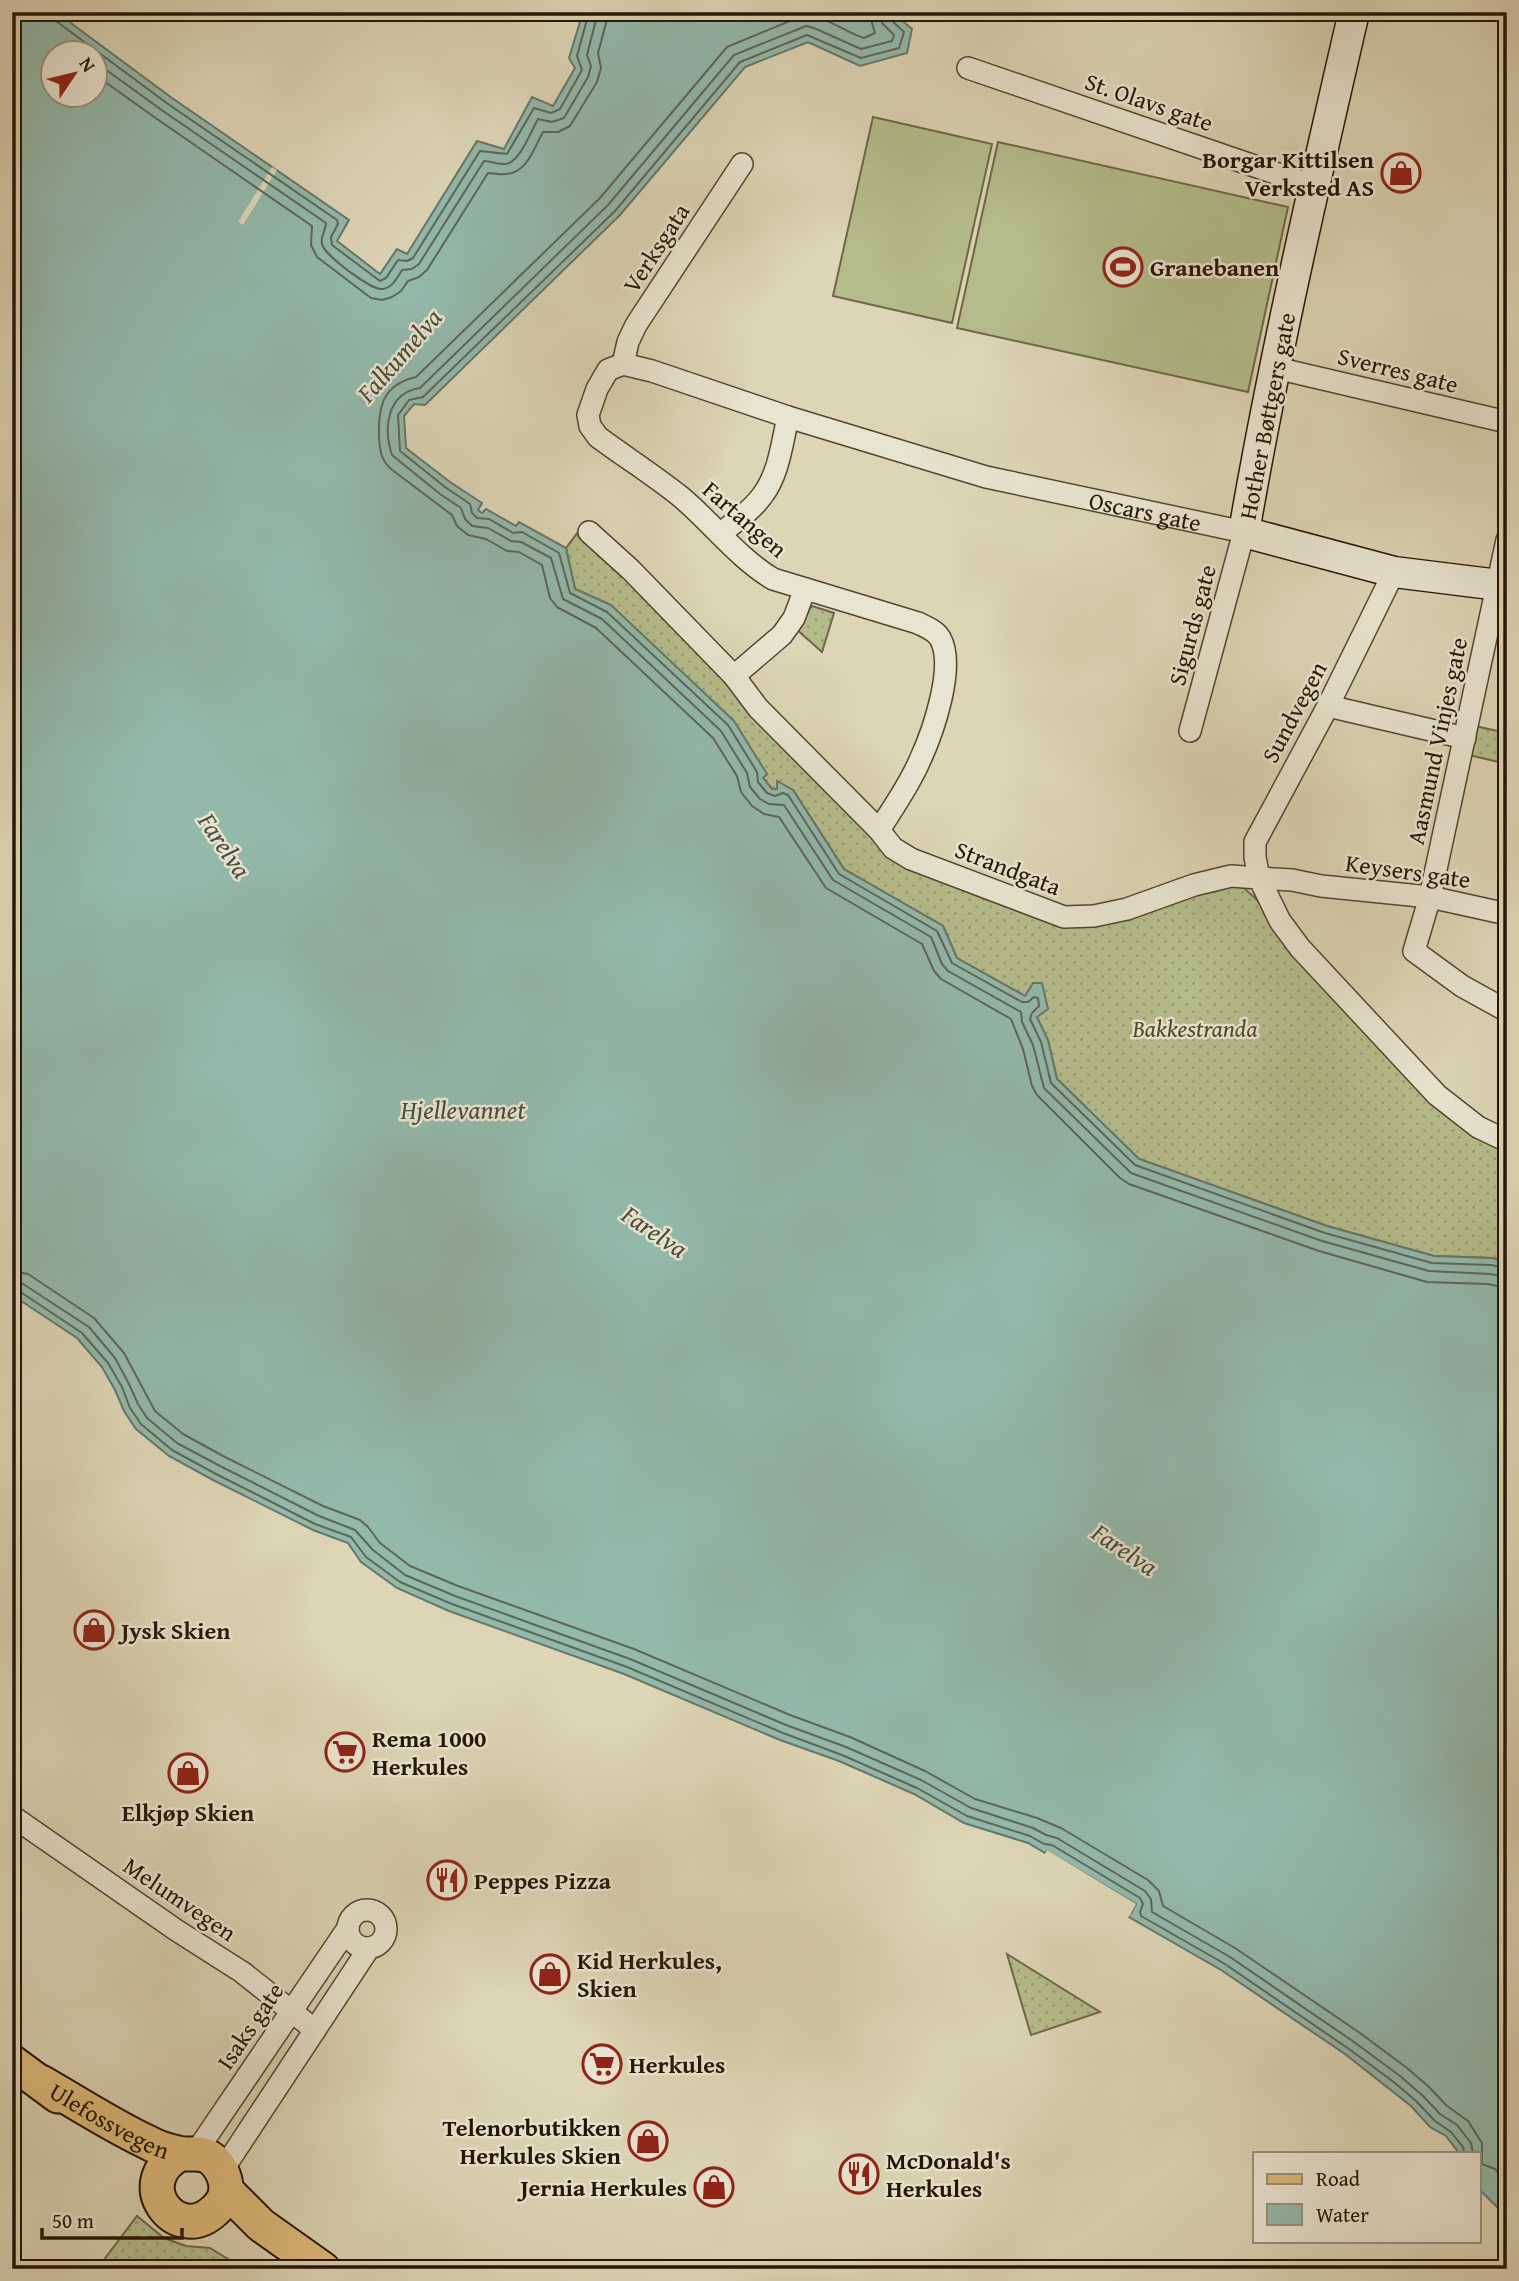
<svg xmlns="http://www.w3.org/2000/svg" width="1519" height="2281" font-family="'Gentium Book Plus',serif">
  <defs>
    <pattern id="grass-dots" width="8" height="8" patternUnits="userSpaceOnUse" patternTransform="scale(1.75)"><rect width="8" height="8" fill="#b5bc8b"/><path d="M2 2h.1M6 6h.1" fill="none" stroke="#9ca176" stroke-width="1.8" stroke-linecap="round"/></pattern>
  </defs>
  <rect width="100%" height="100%" fill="#ddd5b6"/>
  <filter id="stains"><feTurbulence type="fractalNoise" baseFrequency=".00286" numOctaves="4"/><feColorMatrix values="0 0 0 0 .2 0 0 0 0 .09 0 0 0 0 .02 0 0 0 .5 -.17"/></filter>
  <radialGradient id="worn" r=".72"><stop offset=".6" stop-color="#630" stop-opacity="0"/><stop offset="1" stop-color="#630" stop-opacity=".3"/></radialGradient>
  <!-- grass -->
  <g fill="url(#grass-dots)" stroke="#6e6848" stroke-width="2">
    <path d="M578 532 631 570 893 848 1064 917 1231 876 1280 921 1437 1095 1507 1141V1262L1492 1258 1434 1256 1327 1226 1139 1159 1057 1079 1048 1040 1025 996 957 958 943 926 844 869 793 790 777 782V790L772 789 762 777 766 775 611 605 575 589 566 548Z"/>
    <path d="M812 606 834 613 822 652 795 628Z"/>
    <path d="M1475 726 1507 733V764L1469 755Z"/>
    <path d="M1007 1954 1100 2012 1031 2035Z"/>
    <path d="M137 2216 164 2238 186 2246 210 2248 244 2269H97Z"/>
  </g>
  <!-- garden -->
  <g fill="#b5bc8b" stroke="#6e6848" stroke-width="2">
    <path d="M873 117 992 144 952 323 833 296Z"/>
    <path d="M998 142 1288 207 1248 392 957 328Z"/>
  </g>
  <!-- water -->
  <path fill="#93b9ab" stroke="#677768" stroke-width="2" fill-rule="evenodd" d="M12 12H56L172 98 349 220 337 241 380 274 397 249 407 254 477 141 504 149 532 97 553 106 575 68 569 58 583 12H892L912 29 907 53 860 66 808 42 745 67 620 215 425 405 414 404 404 416 406 448 450 482 482 503 478 510 482 513 486 509 516 526 519 522 566 548 575 589 611 605 734 721 767 774 763 778 772 789H777V781L793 790 844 869 943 926 957 958 1025 996 1033 983H1042L1048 1009 1037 1017 1048 1040 1057 1079 1139 1159 1327 1226 1434 1256 1492 1258 1507 1262V2217L1479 2189V2153H1459L1446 2136 1430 2127 1411 2106 1345 2054 1221 1970 1129 1917 1136 1904 1047 1851 1045 1853 1028 1843 964 1823 914 1794 839 1761 780 1740 624 1674 449 1611 397 1588 361 1562 348 1543 313 1530 213 1480 169 1456 136 1429 124 1411 115 1390 102 1367 77 1338 12 1295ZM52 52H94V94H52Z"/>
  <!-- pier -->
  <g fill="#ddd5b6">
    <path d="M272 167 277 170 243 225 238 222Z"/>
    <path d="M1047 1850 1136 1904 1129 1917 1126 1915 1132 1905 1048 1855 1044 1856Z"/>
  </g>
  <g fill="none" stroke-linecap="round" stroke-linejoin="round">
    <!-- shore -->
    <g stroke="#5c6758" stroke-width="2">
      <path d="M53 12 56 21 168 104 337 220 338 224 331 237 332 245 380 281 386 278 398 260 407 261 413 258 480 151 507 154 534 108 551 113 560 109 582 70 577 56 589 12"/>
      <path d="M869 12 875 33 864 38C842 31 821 11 797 18L727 47 600 198 416 377C382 385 378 407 379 438 380 451 381 460 391 469L452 515 457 526 468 535 486 539 507 551 519 552 542 565 550 598 557 607 596 628 713 738 737 776 741 792 752 806 764 814 779 817 826 888 922 944 934 971 941 979 1011 1019 1023 1049 1032 1086 1037 1095 1120 1178 1129 1184 1319 1251 1427 1282 1488 1284 1507 1288"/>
      <path d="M880 12 882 23 894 35 892 41 861 49 814 28 806 26 734 55 608 205 420 388C387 393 383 428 392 455L440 494 461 508 465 519 472 526 488 528 511 541 521 542 551 558 563 599 602 619 721 731 747 773 750 787 760 799 769 804 784 805 833 880 931 937 942 964 948 971 1021 1012 1022 1022 1033 1045 1044 1088 1131 1173 1322 1241 1429 1271 1490 1274 1507 1277"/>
      <path d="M889 12 890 19 904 32 899 48 861 58 807 35 740 62 615 211 423 397 409 400 398 415 400 451 445 487 470 504 472 513 477 518 489 519 513 533 522 532 559 553 570 593 607 612 728 725 757 772 758 782 767 793 775 796 783 793 788 795 839 874 937 931 952 963 1022 1002H1028L1034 997 1038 998 1039 1006 1032 1013 1030 1019 1041 1042 1051 1083 1135 1165 1325 1233 1432 1263 1491 1265 1507 1268"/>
      <path d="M94 61 163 111 326 223C326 230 320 236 322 244 324 255 372 291 383 289 393 287 397 278 402 270L412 269 419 264 484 161C491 161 498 165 506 164 520 162 531 131 538 119L552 122 564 118 588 77 591 66 587 55 598 12"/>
      <path d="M94 74 157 119 312 226 311 245 317 257 371 298 382 300 392 297 401 291 408 281 419 277 427 270 488 173C494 173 500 175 506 174 527 173 534 148 543 132H558L570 126 597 82 601 68 598 53 609 12"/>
      <path d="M12 1271 28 1274 94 1318 124 1353 155 1411 183 1434 225 1457 323 1506 360 1520 368 1527 380 1543 410 1566 458 1586 634 1649 790 1715 850 1737 925 1771 975 1799 1037 1818 1061 1828 1148 1880 1159 1891 1163 1906 1235 1948 1360 2033 1407 2068 1429 2087 1447 2106 1468 2121 1482 2143V2164L1495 2169 1507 2180"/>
      <path d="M12 1281 23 1284 89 1327 115 1358 129 1384 138 1404 147 1418 177 1443 220 1466 319 1516 355 1530 373 1550 405 1575 455 1596 630 1659 786 1725 846 1747 921 1780 971 1808 1033 1828 1046 1835 1057 1838 1145 1891 1151 1899 1152 1912 1230 1957 1354 2042 1400 2076 1422 2095 1440 2114 1457 2125 1471 2143 1473 2153"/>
      <path d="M12 1290 19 1291 82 1333 108 1363 122 1387 130 1408 141 1424 172 1450 216 1474 315 1524 351 1537 366 1557 400 1582 452 1604 627 1667 783 1733 842 1755 917 1788 967 1816 1030 1836 1044 1844 1052 1845 1140 1898 1143 1904 1140 1912 1141 1916 1225 1964 1349 2049 1395 2083 1416 2101 1435 2121 1451 2132 1463 2147 1464 2153"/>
    </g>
    <!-- street casing -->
    <g stroke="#544530" stroke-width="24">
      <g id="street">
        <path d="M968 68 1313 186"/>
        <path d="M623 364 628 342 636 325 742 164"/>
        <path d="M1276 368 1507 422"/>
        <path d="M589 532 631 570 734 676 758 708 879 830 893 848 911 859 1064 917 1094 916 1127 909 1194 885 1231 876 1259 878 1280 921 1300 948 1437 1095 1478 1127 1507 1141"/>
        <path d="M721 533C735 522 751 511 762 496 779 474 782 443 788 417"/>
        <path d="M1507 540 1430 897 1414 951 1462 986 1507 1011"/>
        <path d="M1394 572 1328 706 1255 842V857L1259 878 1292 880 1321 886 1430 897 1507 914"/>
        <path d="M734 676 782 635 794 618 805 589"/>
        <path d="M1328 706 1465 738"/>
        <path id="s1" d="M879 830C893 808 910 784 920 760 933 732 956 666 940 638 935 630 926 627 918 623L773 579C738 558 713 524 681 497 655 476 625 457 598 437L590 426 588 415 597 389 608 370 623 364 652 371 788 417 986 477 1244 532 1190 731"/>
        <path d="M12 1816 176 1930 242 1972 315 2030"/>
        <circle cx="367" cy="1929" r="19"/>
        <path d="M196 2152 348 1928"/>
        <path d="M222 2171 369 1948"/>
      </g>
    </g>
    <!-- secondary casing -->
    <g stroke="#261504" stroke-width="33">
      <path id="secondary" d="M1354 12C1314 185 1274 358 1244 532L1394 572 1507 586"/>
    </g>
    <!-- primary casing -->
    <g stroke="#261504" stroke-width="37">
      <g id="primary">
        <path d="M12 2062 58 2096"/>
        <path id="s2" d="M41 2082C76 2102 111 2125 147 2142 156 2147 168 2151 178 2153 189 2156 198 2151 209 2157 219 2163 226 2177 226 2188 226 2198 221 2205 214 2211 176 2246 128 2182 180 2154"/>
        <path d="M226 2190 261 2225 323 2269"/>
      </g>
    </g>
    <!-- street -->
    <use href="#street" stroke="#e9e4d0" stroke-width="21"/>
    <!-- secondary -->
    <use href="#secondary" stroke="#e9e4d0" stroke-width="30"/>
    <!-- primary -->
    <use href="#primary" stroke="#deba7b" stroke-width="33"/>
  </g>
  <!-- icons -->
  <defs>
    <g id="shop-ring" transform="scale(2.0125)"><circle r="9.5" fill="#e9e4d0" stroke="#8f2418" stroke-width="1.5"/><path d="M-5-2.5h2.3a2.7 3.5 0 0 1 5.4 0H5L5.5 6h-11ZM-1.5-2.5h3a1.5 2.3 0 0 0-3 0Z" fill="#8f2418"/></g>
    <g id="stadium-ring" transform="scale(2.0125)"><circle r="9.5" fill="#e9e4d0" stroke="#8f2418" stroke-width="1.5"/><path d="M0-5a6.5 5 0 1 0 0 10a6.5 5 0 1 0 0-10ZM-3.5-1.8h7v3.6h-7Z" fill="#8f2418"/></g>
    <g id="supermarket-ring" transform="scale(2.0125)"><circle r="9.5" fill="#e9e4d0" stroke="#8f2418" stroke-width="1.5"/><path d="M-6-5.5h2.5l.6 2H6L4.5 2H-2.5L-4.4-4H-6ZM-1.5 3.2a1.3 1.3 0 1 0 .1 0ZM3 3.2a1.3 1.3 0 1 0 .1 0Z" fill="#8f2418"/></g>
    <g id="restaurant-ring" transform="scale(2.0125)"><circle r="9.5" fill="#e9e4d0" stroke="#8f2418" stroke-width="1.5"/><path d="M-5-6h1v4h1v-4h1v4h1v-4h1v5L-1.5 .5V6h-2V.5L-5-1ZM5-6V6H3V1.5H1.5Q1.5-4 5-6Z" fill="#8f2418"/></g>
  </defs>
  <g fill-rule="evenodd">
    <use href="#shop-ring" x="1401" y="173"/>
    <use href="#stadium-ring" x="1123" y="267"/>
    <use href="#shop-ring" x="94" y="1630"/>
    <use href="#supermarket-ring" x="345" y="1752"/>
    <use href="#shop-ring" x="188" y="1773"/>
    <use href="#restaurant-ring" x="447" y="1880"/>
    <use href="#shop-ring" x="550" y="1974"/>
    <use href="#supermarket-ring" x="602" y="2064"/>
    <use href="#shop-ring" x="648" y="2141"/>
    <use href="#restaurant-ring" x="859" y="2174"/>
    <use href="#shop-ring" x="714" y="2187"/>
  </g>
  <g text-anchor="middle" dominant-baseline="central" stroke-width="5" stroke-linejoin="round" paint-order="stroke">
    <!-- street labels -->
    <g font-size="24" fill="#261504" stroke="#e9e4d0">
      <text transform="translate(1149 102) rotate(19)">St. Olavs gate</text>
      <text transform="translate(656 248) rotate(-57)">Verksgata</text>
      <text transform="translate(1398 370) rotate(14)">Sverres gate</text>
      <text transform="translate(1267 416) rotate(-79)">Hother Bøttgers gate</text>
      <text stroke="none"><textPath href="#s1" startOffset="1246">Oscars gate</textPath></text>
      <text transform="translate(745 519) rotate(41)">Fartangen</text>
      <text transform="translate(1192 625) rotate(-75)">Sigurds gate</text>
      <text transform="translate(1294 712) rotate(-62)">Sundvegen</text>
      <text transform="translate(1437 741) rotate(-78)">Aasmund Vinjes gate</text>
      <text transform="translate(1008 868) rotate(21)">Strandgata</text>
      <text transform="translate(1408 871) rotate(8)">Keysers gate</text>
      <text transform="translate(180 1899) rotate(34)">Melumvegen</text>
      <text transform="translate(250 2026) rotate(-56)">Isaks gate</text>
      <text stroke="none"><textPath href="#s2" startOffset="79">Ulefossvegen</textPath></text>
    </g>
    <!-- poi labels -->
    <g font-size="24" font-weight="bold" fill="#261504" stroke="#e9e4d0" text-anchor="start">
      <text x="1374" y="159" text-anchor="end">Borgar Kittilsen<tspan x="1374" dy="28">Verksted AS</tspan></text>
      <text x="1150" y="267">Granebanen</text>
      <text x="121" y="1630">Jysk Skien</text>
      <text x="372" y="1738">Rema 1000<tspan x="372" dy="28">Herkules</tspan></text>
      <text x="188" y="1812" text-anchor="middle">Elkjøp Skien</text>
      <text x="474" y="1880">Peppes Pizza</text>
      <text x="577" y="1960">Kid Herkules,<tspan x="577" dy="28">Skien</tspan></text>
      <text x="629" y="2064">Herkules</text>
      <text x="621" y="2127" text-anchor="end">Telenorbutikken<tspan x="621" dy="28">Herkules Skien</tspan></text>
      <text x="886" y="2160">McDonald's<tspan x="886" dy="28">Herkules</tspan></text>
      <text x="687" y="2187" text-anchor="end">Jernia Herkules</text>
    </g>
    <!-- park labels -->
    <g font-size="24" font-style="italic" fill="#51472c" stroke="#e9e4d0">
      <text x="1195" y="1028">Bakkestranda</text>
    </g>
    <!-- water labels -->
    <g font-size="26" font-style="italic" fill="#4c4e3e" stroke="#e9e4d0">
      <text transform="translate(399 355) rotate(-49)">Falkumelva</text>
      <text transform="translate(225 845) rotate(56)">Farelva</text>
      <text x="463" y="1109">Hjellevannet</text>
      <text transform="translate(655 1231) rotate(34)">Farelva</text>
      <text transform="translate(1125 1549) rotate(34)">Farelva</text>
    </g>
  </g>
  <!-- margin -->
  <rect width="1519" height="2281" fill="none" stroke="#ddd5b6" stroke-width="42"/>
  <rect x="14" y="14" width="1491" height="2253" fill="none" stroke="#261504" stroke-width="3.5"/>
  <rect x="21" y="21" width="1477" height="2239" fill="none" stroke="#261504" stroke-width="2"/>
  <!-- legend -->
  <rect x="1253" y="2152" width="228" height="91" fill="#e9e4d0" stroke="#9b917e" stroke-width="2"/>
  <rect x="1267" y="2174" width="35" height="10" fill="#deba7b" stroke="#9b917e" stroke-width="2"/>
  <text x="1316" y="2186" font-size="21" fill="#261504">Road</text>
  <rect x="1267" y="2204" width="35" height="21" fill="#93b9ab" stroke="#9b917e" stroke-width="2"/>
  <text x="1316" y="2222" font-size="21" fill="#261504">Water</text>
  <!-- north arrow -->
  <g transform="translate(74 74) rotate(55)"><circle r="33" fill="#e9e4d0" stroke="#9b917e" stroke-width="2"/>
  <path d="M0-5L12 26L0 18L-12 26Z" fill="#8f2418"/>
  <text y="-10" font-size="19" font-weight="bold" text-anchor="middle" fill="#261504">N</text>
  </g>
  <!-- scale -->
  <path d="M42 2228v10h140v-10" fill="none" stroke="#261504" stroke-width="3.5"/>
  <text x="52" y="2228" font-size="21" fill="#261504" stroke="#e9e4d0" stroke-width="5" paint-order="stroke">50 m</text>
  <rect width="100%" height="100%" filter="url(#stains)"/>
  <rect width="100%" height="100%" fill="url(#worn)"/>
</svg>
